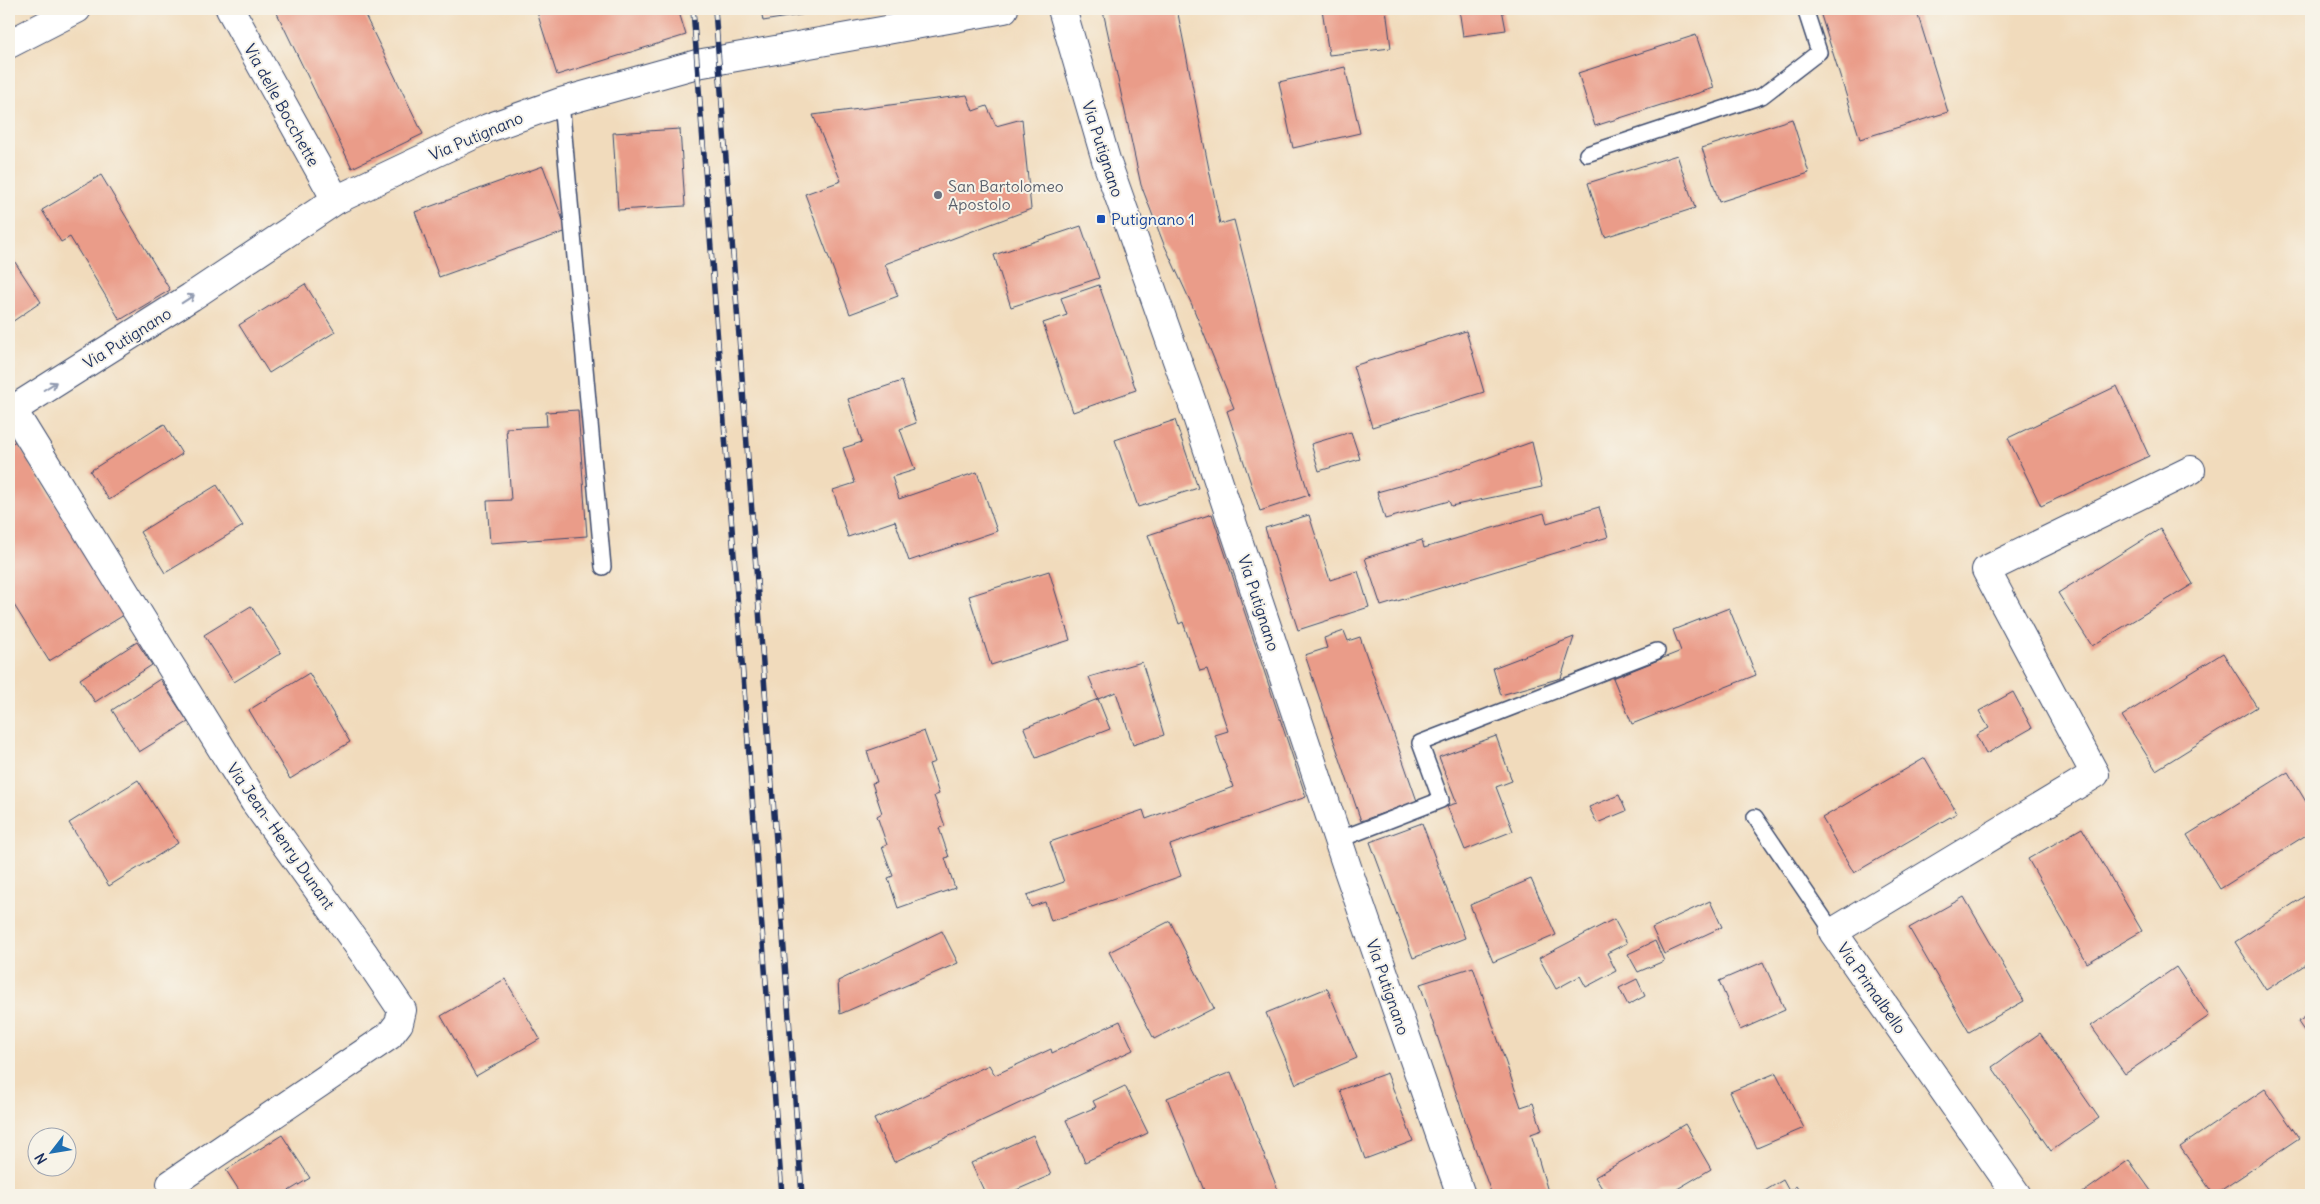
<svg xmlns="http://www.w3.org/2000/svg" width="2320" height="1204" font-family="Delius,sans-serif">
  <rect width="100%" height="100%" fill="#f7f3e8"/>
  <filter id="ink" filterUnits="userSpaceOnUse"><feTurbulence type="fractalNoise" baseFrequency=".02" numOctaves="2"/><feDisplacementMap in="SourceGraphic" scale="10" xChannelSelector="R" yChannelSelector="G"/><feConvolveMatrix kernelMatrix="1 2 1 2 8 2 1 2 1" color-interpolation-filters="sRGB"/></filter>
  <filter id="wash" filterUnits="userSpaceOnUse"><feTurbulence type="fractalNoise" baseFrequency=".0096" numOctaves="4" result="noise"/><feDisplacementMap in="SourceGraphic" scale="20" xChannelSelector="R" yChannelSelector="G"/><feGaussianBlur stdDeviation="1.12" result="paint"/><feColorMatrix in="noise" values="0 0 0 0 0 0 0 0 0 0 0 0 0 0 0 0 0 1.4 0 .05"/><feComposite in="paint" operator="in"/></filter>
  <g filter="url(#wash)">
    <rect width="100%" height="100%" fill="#f1dbbc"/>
    <g id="blocks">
      <!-- building -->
      <g fill="#ea9c89">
        <path d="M275 9H362L423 134 352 168Z"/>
        <path d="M536 9H678L686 35 557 75Z"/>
        <path d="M761 9H831V10L763 21Z"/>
        <path d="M1114 9H1177L1220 224 1234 220 1278 395 1309 495 1260 511 1227 411 1234 408 1192 305 1163 242 1141 185 1103 11Z"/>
        <path d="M1322 9H1386L1391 48 1329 55Z"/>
        <path d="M1459 9H1502L1506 30 1463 36Z"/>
        <path d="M1819 9H1916L1948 112 1860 139Z"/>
        <path d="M1696 35 1714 88 1595 126 1578 73Z"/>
        <path d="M1345 67 1360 133 1293 148 1279 82Z"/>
        <path d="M967 95 973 111 987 106 996 126 1022 119 1031 209 885 264 898 296 850 314 805 194 841 181 813 115Z"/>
        <path d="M1792 119 1809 173 1719 202 1702 148Z"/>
        <path d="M680 129 685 206 618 210 613 133Z"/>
        <path d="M1677 155 1695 208 1605 237 1588 183Z"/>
        <path d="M543 166 567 231 439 277 415 212Z"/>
        <path d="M101 175 170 290 120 320 70 237 61 242 42 210Z"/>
        <path d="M1081 226 1099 278 1011 307 994 255Z"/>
        <path d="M11 256 41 302 9 324V258Z"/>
        <path d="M305 284 335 332 269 373 239 325Z"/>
        <path d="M1099 285 1136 390 1073 412 1043 323 1067 315 1061 298Z"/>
        <path d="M1466 331 1484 392 1372 427 1353 366Z"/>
        <path d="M902 381 916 423 900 429 915 470 892 477 899 499 977 472 997 531 909 561 895 521 848 537 833 490 855 483 843 448 862 442 848 399Z"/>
        <path d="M2117 386 2149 456 2041 506 2008 438Z"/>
        <path d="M578 410 587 536 490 543 487 501 511 500 506 428 547 426 546 412Z"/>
        <path d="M1175 420 1198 488 1138 507 1115 440Z"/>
        <path d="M164 424 182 454 109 500 90 471Z"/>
        <path d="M1351 432 1360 459 1319 471 1311 444Z"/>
        <path d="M16 441 124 615 49 661 9 597V445Z"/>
        <path d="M1532 442 1542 487 1451 506 1449 501 1385 519 1377 492 1442 474Z"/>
        <path d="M217 485 243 526 165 573 140 532Z"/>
        <path d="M1599 507 1608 537 1381 606 1365 558 1422 540 1424 548 1544 513 1547 523Z"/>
        <path d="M1212 514 1306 797 1170 845 1181 876 1051 921 1045 902 1031 907 1027 895 1064 882 1050 842 1143 810 1146 819 1233 787 1215 735 1228 731 1207 669 1200 671 1183 622 1179 624 1148 535Z"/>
        <path d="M1309 515 1330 580 1358 571 1369 607 1298 630 1265 528Z"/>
        <path d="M2160 529 2193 584 2092 646 2058 593Z"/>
        <path d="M1049 571 1070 640 991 665 969 596Z"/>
        <path d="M251 606 281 653 234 682 204 635Z"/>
        <path d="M1729 608 1756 675 1632 724 1613 678 1681 651 1673 630Z"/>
        <path d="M1344 631 1348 641 1360 637 1417 801 1361 821 1305 655 1327 648 1324 638Z"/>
        <path d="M1574 637 1561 678 1501 695 1493 668Z"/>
        <path d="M137 642 152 665 95 702 80 679Z"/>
        <path d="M2223 653 2257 707 2156 770 2122 716Z"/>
        <path d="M1142 662 1164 735 1133 745 1116 692 1098 699 1110 729 1036 758 1024 728 1098 699 1089 677Z"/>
        <path d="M309 673 350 742 290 779 249 710Z"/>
        <path d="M160 679 188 722 139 752 112 710Z"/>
        <path d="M2013 692 2032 728 1986 754 1976 735 1989 728 1979 711Z"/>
        <path d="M924 731 935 762 929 764 939 794 934 796 945 826 939 828 949 857 945 858 955 888 898 908 888 878 893 876 882 847 887 845 877 816 882 813 872 783 877 782 867 751Z"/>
        <path d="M1496 736 1512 781 1496 787 1513 831 1465 850 1447 806 1457 803 1439 757Z"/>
        <path d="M1925 758 1957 813 1854 873 1822 818Z"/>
        <path d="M2288 772 2311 810V832L2220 889 2187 835Z"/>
        <path d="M138 780 178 843 109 886 69 823Z"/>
        <path d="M1619 795 1626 811 1597 823 1589 807Z"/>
        <path d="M1422 823 1465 938 1413 958 1370 842Z"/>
        <path d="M2082 828 2142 931 2087 963 2028 859Z"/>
        <path d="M1531 879 1556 935 1493 962 1470 905Z"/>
        <path d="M2311 892V961L2266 990 2235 942Z"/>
        <path d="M1964 897 2024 1001 1969 1032 1909 928Z"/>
        <path d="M1710 901 1722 927 1664 954 1652 928Z"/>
        <path d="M1614 919 1627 943 1607 953 1616 971 1586 987 1580 976 1556 989 1539 958Z"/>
        <path d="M1170 921 1214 1008 1154 1039 1109 952Z"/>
        <path d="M942 931 958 963 840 1014 838 981Z"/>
        <path d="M1655 941 1664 961 1638 972 1628 954Z"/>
        <path d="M1763 962 1785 1010 1740 1030 1719 981Z"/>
        <path d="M1473 967 1521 1107 1533 1103 1542 1130 1531 1134 1549 1195H1492L1469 1132 1420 984Z"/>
        <path d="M2176 967 2209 1016 2125 1074 2091 1026Z"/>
        <path d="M505 979 540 1039 476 1076 441 1016Z"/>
        <path d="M1637 979 1645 996 1628 1005 1619 988Z"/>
        <path d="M1327 988 1357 1058 1296 1084 1266 1013Z"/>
        <path d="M2311 1013V1041L2298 1022Z"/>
        <path d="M1120 1021 1133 1050 894 1162 874 1119 989 1065 995 1075 1051 1049 1052 1053Z"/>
        <path d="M2040 1033 2099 1118 2051 1151 1992 1067Z"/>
        <path d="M1231 1072 1280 1195H1200L1205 1193 1167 1098Z"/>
        <path d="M1387 1073 1413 1141 1365 1159 1340 1090Z"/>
        <path d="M1776 1073 1804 1128 1757 1148 1730 1092Z"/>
        <path d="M1125 1086 1148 1133 1085 1162 1066 1120 1096 1107 1093 1101Z"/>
        <path d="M2265 1089 2299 1138 2214 1195 2180 1147Z"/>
        <path d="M1685 1124 1711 1169 1674 1191 1661 1192 1655 1195H1606L1595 1177Z"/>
        <path d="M282 1135 310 1178 282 1195H242L226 1170Z"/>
        <path d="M1033 1135 1051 1175 1005 1195H986L971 1163Z"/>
        <path d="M2129 1160 2154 1195H2082L2081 1194Z"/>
        <path d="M1783 1180 1789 1191 1796 1186 1802 1195H1758Z"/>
      </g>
    </g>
  </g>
  <g filter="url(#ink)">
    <use href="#blocks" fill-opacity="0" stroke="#3b496c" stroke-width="1"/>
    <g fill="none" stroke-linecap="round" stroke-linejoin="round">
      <!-- lane casing -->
      <g stroke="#3b496c" stroke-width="18">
        <g id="lane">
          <path d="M561 102 603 567"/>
          <path d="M1587 154 1762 96 1819 52 1805 9"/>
          <path d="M1755 817 1833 932"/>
          <path d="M1338 840 1441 800 1420 743 1657 651"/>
        </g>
      </g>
      <!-- street casing -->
      <g stroke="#3b496c" stroke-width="30">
        <g id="street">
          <path d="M230 9 336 200"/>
          <path d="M1062 9 1106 160 1194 408 1348 870 1461 1195"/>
          <path d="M9 44 77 9"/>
          <path d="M12 409 254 801 365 955 402 1010 399 1023 389 1036 171 1184"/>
          <path d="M9 412 191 297 336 200 488 128 561 102 697 64 1004 9"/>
          <path d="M2017 1195 1833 932 2095 774 1986 570 2191 470"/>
        </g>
      </g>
      <!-- lane -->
      <use href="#lane" stroke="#fff" stroke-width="15"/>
      <!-- street -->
      <use href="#street" stroke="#fff" stroke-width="28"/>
      <!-- rail casing -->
      <g stroke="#1b2f5e" stroke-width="5.5">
        <g id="rail">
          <path d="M693 9 782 1195"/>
          <path d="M715 9 802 1195"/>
        </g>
      </g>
      <!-- rail -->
      <use href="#rail" stroke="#f7f3e8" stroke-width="4" stroke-dasharray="11" stroke-linecap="butt"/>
    </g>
    <!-- one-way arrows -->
    <defs><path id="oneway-shaft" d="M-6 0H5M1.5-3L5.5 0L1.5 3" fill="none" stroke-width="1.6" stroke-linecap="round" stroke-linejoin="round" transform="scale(1.25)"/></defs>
    <g stroke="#8d97ae">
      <use href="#oneway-shaft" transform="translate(188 299) rotate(-33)"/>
      <use href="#oneway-shaft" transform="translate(50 386) rotate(-32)"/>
    </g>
  </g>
  <!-- markers -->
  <circle fill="#6b7280" stroke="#f7f3e8" stroke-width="2" cx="938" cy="195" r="5"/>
  <rect fill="#1a4fb4" stroke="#f7f3e8" stroke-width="2" x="1096" y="214" width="10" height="10" rx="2.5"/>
  <g text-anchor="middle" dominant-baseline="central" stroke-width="4" stroke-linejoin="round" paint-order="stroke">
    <!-- street labels -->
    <g font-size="16" fill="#1b2f5e" stroke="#f7f3e8">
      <text transform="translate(282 105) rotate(61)">Via delle Bocchette</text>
      <text transform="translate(476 136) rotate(-23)">Via Putignano</text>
      <text transform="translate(1103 149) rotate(72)">Via Putignano</text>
      <text transform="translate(127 338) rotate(-32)">Via Putignano</text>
      <text transform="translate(1259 603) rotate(72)">Via Putignano</text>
      <text transform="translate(281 836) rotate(55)">Via Jean- Henry Dunant</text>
      <text transform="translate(1388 987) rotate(71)">Via Putignano</text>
      <text transform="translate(1872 988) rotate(55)">Via Primalbello</text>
    </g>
    <!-- worship labels -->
    <g font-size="16" fill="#5b616d" stroke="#f7f3e8" text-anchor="start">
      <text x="948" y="186">San Bartolomeo<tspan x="948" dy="18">Apostolo</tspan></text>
    </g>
    <!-- transit labels -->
    <g font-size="16" fill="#164399" stroke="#f7f3e8" text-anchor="start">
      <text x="1111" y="219">Putignano 1</text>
    </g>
  </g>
  <!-- margin -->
  <rect width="2320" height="1204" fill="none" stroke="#f7f3e8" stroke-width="30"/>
  <!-- north arrow -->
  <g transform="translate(52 1152) rotate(239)"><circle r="24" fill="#f7f3e8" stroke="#9fa5b1"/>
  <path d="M0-4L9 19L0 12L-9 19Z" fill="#1f6fb2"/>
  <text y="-8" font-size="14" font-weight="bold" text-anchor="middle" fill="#1b2f5e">N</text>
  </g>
</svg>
